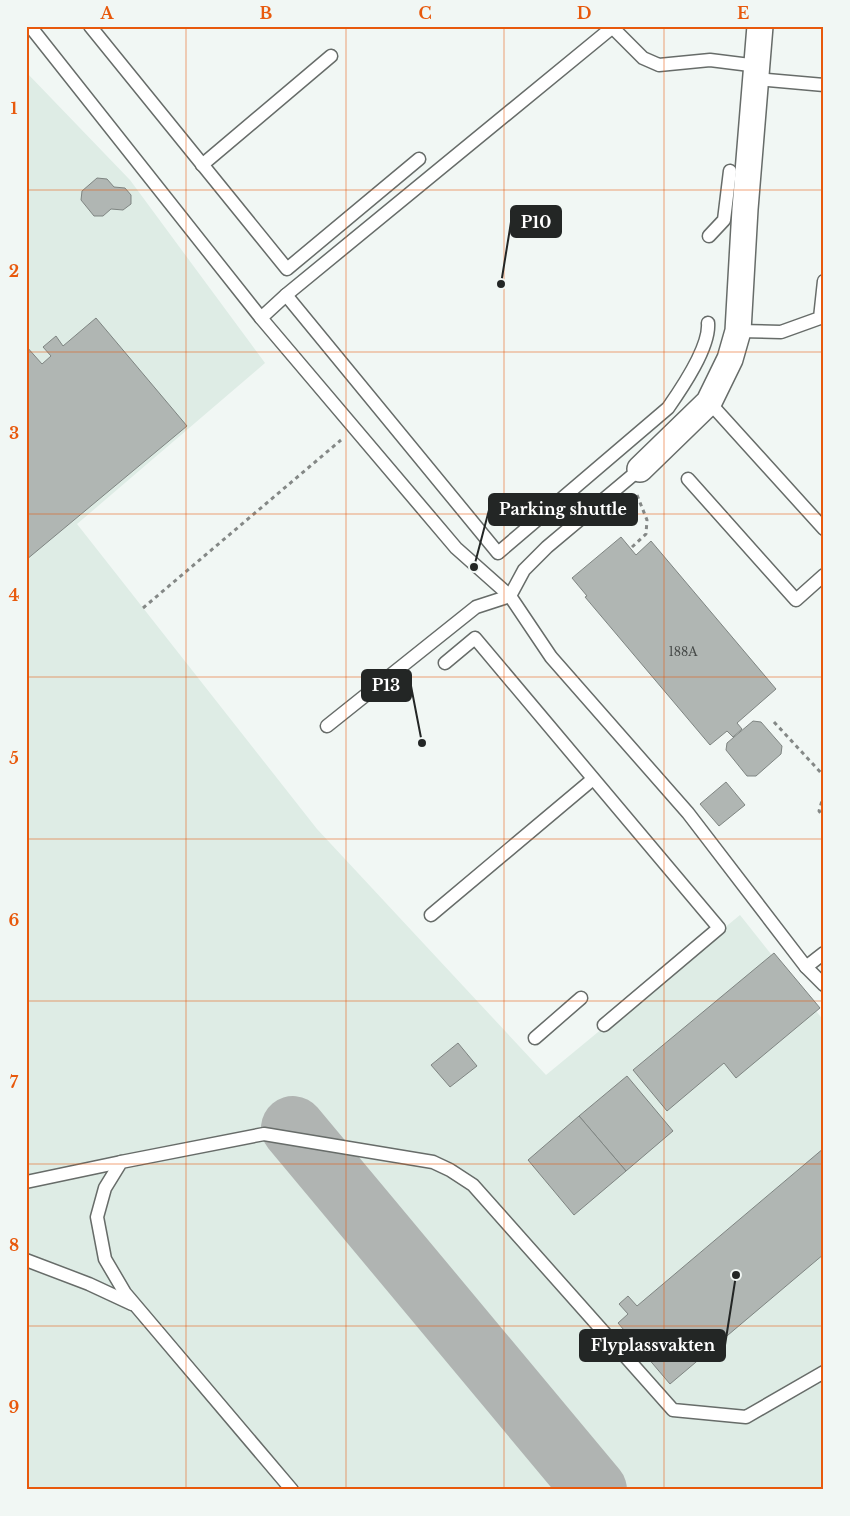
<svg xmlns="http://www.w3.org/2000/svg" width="850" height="1516" font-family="'Libre Baskerville',serif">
  <rect width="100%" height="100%" fill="#f1f7f4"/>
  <!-- built -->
  <path fill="#deece5" d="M26 72 130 180 265 363 77 524 317 829 546 1075 740 915 824 1021V1490H26Z"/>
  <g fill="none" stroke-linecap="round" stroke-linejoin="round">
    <!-- taxiway -->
    <path stroke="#b0b4b2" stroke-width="64" d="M293 1128 595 1490"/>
  </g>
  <!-- building -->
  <g fill="#b0b6b3" stroke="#7f8582">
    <path d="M97 178 107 179 114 187 125 188 131 195V204L123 210 111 209 103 216H94L81 200 82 191Z"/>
    <path d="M96 318 187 426 26 560V346L42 364 51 356 43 347 56 336 63 346Z"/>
    <path d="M621 537 636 555 651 541 776 689 737 723 742 729 733 737 727 731 710 745 585 597 587 596 572 578Z"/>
    <path d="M753 721 761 722 782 746 781 754 756 776H747L726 750 727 743Z"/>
    <path d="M726 782 745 805 719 826 700 804Z"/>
    <path d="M774 953 820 1008 736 1078 724 1063 667 1111 633 1070Z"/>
    <path d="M458 1043 477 1066 450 1087 431 1065Z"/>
    <path d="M627 1076 673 1131 626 1171 579 1116Z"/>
    <path d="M579 1116 626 1171 574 1215 528 1160Z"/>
    <path d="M824 1148V1254L670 1384 618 1323 628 1314 619 1304 628 1296 637 1306Z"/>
  </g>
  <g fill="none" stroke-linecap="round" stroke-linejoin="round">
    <!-- service casing -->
    <g stroke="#676c69" stroke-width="15">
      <g id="service">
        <path d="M90 26 287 269 419 159"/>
        <path d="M612 27 643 58 659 65 710 60 758 66"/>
        <path d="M33 30 261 318 456 548 510 596"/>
        <path d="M757 79 824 85"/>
        <path d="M202 165 331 56"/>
        <path d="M709 236 724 220 730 171"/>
        <path d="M286 295 498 553 668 408C682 388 710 347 708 323"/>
        <path d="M261 318 286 295 614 26"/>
        <path d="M738 331 781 332 820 318 824 281"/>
        <path d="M709 402 824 529"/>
        <path d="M640 469 547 547 524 570 510 596 551 657 688 813 806 967 824 985"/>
        <path d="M688 479 796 600 824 575"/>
        <path d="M445 663 475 638 719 928 604 1025"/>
        <path d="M327 726 476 607 510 596"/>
        <path d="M431 915 593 779"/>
        <path d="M806 967 824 953"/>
        <path d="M535 1038 581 998"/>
        <path d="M26 1182 121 1162"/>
        <path d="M26 1260 89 1284 132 1304"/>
        <path d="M292 1490 125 1293 105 1259 97 1217 105 1188 121 1162 264 1134 433 1162 450 1170 473 1185 673 1410 746 1417 824 1372"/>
      </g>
    </g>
    <!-- minor casing -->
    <g stroke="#676c69" stroke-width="28">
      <path id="minor" d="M640 469 709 402 730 359 738 331 745 209 760 26"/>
    </g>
    <!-- path -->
    <g stroke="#848886" stroke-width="3" stroke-dasharray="4 4" stroke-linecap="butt">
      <path d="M632 547 646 534 647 520 637 495"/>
      <path d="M143 608 341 440"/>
      <path d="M774 722 824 776"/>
      <path d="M824 794 819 811 824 817"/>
    </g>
    <!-- service -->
    <use href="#service" stroke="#fff" stroke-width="12"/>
    <!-- minor -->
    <use href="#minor" stroke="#fff" stroke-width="25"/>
  </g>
  <!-- grid -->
  <path fill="none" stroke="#e8590c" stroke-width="1" stroke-opacity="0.55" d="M186 26V1490M346 26V1490M504 26V1490M664 26V1490M26 190H824M26 352H824M26 514H824M26 677H824M26 839H824M26 1001H824M26 1164H824M26 1326H824"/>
  <g text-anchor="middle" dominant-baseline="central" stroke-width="5" stroke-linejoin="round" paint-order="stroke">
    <!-- number labels -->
    <g font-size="12" fill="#464a48">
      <text x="683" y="651">188A</text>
    </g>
  </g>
  <!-- callouts -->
  <path fill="none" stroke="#232625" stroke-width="2" d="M501 284L511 222M474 567L489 510M422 743L411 686M736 1275L725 1345"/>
  <g fill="#232625" stroke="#f1f7f4" stroke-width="2">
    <circle cx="501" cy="284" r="5"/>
    <circle cx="474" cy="567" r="5"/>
    <circle cx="422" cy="743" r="5"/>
    <circle cx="736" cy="1275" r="5"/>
  </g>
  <g fill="#232625" stroke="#232625" stroke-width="2">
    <rect x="511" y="206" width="50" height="31" rx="5"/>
    <rect x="489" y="494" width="148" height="31" rx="5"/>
    <rect x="362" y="670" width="49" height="31" rx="5"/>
    <rect x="580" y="1330" width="145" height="31" rx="5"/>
  </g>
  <g font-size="16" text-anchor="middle" font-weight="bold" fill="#fff">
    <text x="536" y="228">P10</text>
    <text x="563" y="515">Parking shuttle</text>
    <text x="386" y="691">P13</text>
    <text x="653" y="1351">Flyplassvakten</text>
  </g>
  <!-- border -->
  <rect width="850" height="1516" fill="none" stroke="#f1f7f4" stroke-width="55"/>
  <rect x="28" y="28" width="794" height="1460" fill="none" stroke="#e8590c" stroke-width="2"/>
  <g font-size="16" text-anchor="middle" font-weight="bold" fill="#e8590c">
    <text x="107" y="19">A</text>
    <text x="266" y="19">B</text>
    <text x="425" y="19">C</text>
    <text x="584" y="19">D</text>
    <text x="743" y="19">E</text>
    <text x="14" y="114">1</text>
    <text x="14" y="277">2</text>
    <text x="14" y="439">3</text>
    <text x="14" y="601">4</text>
    <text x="14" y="764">5</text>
    <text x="14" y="926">6</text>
    <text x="14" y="1088">7</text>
    <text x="14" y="1251">8</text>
    <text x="14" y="1413">9</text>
  </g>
</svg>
